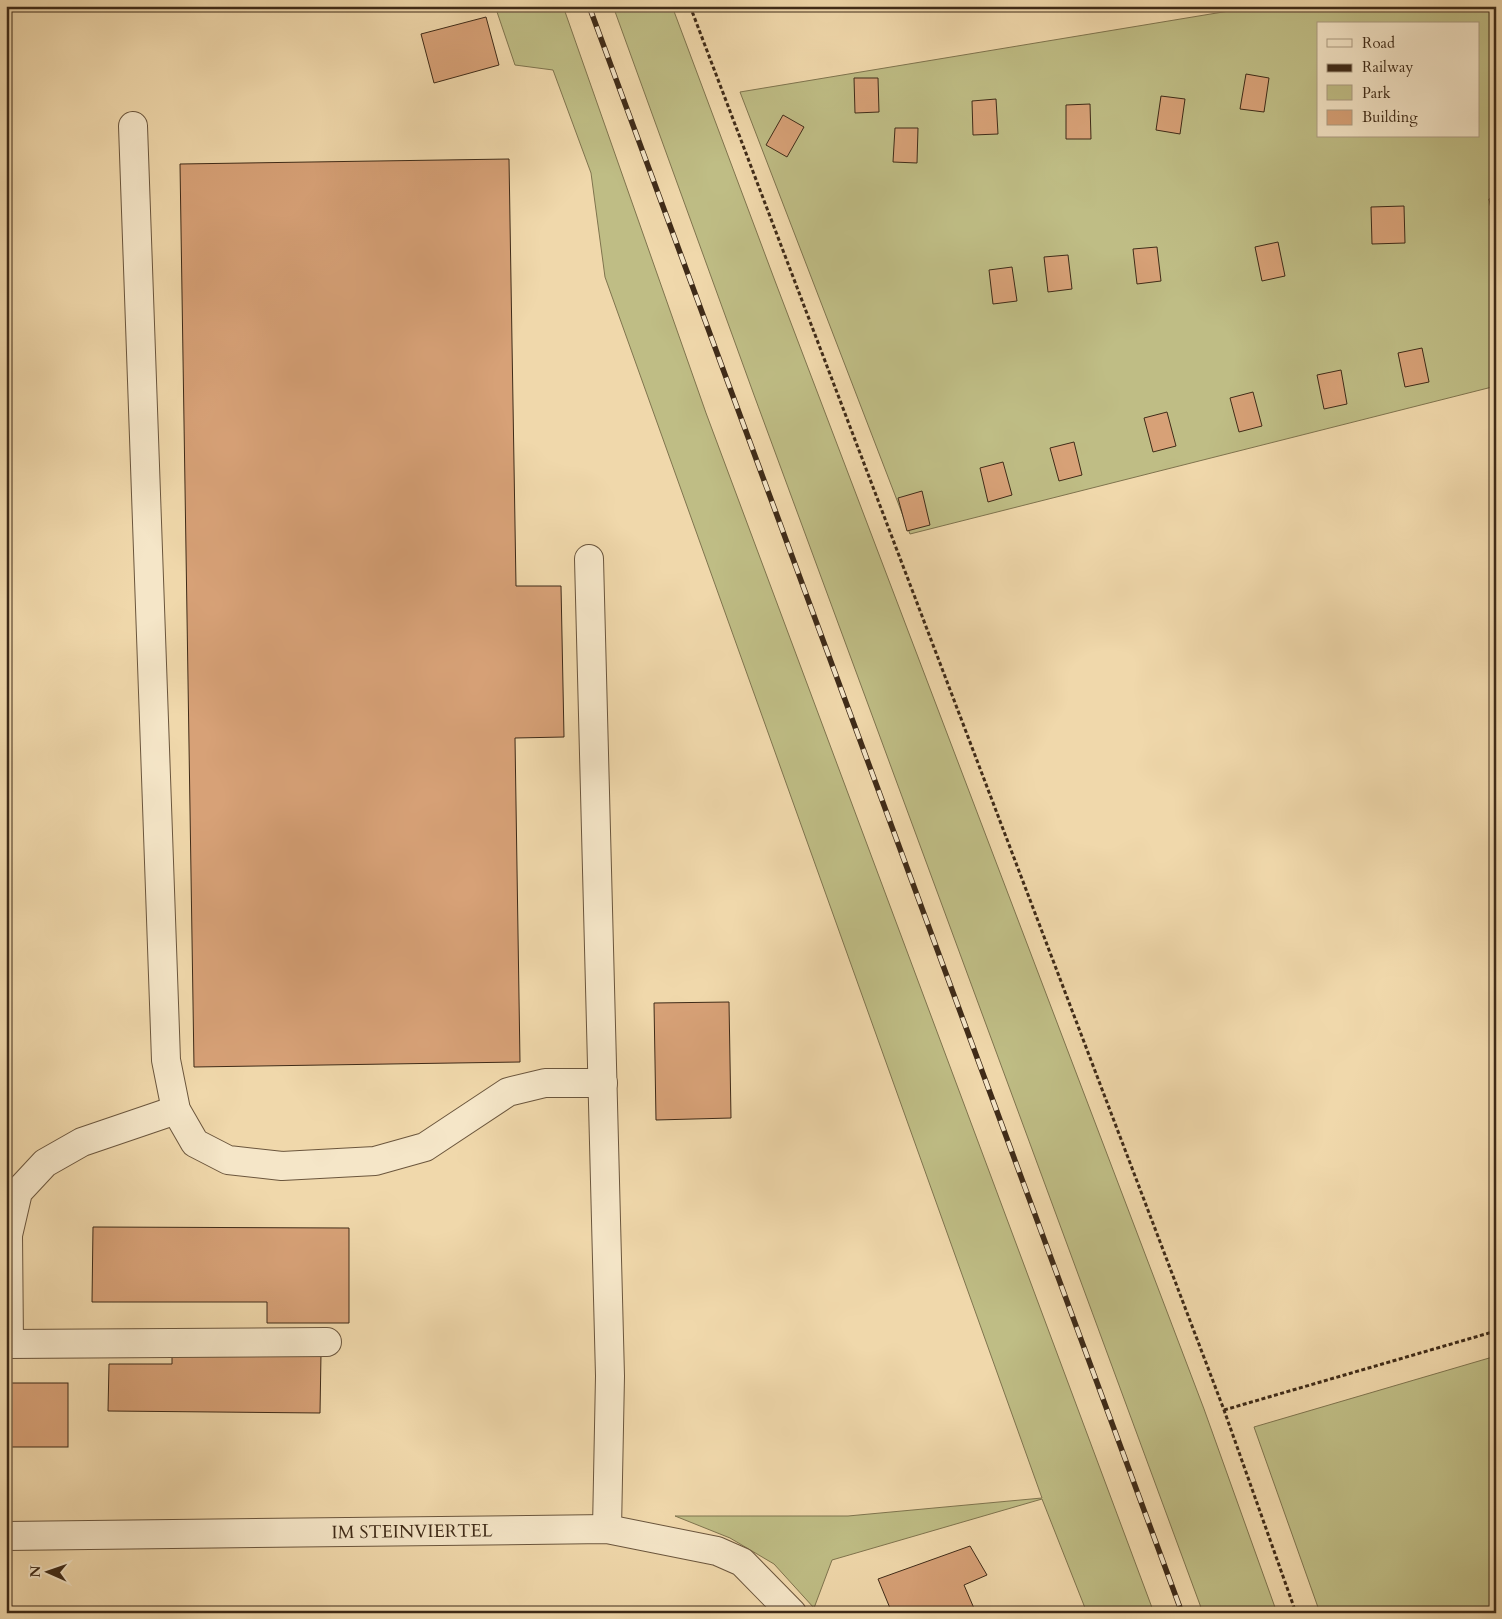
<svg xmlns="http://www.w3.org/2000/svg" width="1502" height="1619" font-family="Cardo,serif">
  <rect width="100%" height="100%" fill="#f0d8ab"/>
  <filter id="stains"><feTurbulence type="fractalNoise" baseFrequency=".004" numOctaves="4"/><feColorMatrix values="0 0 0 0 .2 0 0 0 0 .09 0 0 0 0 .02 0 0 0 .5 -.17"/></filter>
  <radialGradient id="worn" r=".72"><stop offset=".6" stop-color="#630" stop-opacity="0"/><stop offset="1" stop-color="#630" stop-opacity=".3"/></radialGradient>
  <!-- green -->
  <g fill="#bfbd85" stroke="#7f744e" fill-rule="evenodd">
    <path d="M495 6H563L706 413 1154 1613H1087L1042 1499 832 1560 814 1608 774 1564 730 1538 675 1516H848L1042 1498 605 277 591 173 553 70 515 65Z"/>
    <path d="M613 6H672L775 281 1204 1409 1277 1613H1203L754 395Z"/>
    <path d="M1259 6H1496V386L910 534 740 92ZM1318 24H1478V136H1318Z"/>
    <path d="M1496 1356V1613H1320L1254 1427Z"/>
  </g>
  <!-- building -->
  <g fill="#d7a177" stroke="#3f2b18">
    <path d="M486 17 499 65 434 83 421 34Z"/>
    <path d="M1246 74 1269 78 1264 112 1240 109Z"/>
    <path d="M854 78H878L879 112 855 113Z"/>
    <path d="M1161 96 1185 99 1180 134 1156 130Z"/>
    <path d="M996 99 998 134 973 135 972 101Z"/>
    <path d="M1090 104 1091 139H1066V105Z"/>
    <path d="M783 115 804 127 787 157 766 145Z"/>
    <path d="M895 128H918L917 163 893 162Z"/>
    <path d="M509 159 516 586H561L564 737 515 738 520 1062 194 1067 180 164Z"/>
    <path d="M1496 197V233L1489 199Z"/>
    <path d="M1404 206 1405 243 1372 244 1371 207Z"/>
    <path d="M1278 242 1285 276 1262 281 1255 247Z"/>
    <path d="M1157 247 1161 281 1137 284 1133 249Z"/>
    <path d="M1068 255 1072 289 1048 292 1044 257Z"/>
    <path d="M1012 267 1017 301 993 304 989 270Z"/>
    <path d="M1422 348 1429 382 1405 387 1398 353Z"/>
    <path d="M1341 370 1347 404 1324 409 1317 375Z"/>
    <path d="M1253 392 1262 426 1239 432 1230 398Z"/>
    <path d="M1167 412 1176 446 1153 452 1144 418Z"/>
    <path d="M1074 442 1082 475 1059 481 1050 448Z"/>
    <path d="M1003 462 1012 495 988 502 980 468Z"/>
    <path d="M922 491 930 525 907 531 898 498Z"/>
    <path d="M729 1002 731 1118 656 1120 654 1003Z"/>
    <path d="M93 1227 349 1228V1323H267V1302H92Z"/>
    <path d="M172 1352 321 1354 320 1413 108 1411 109 1364H172Z"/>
    <rect x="6" y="1383" width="62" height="64"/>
    <path d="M970 1546 987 1575 964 1585 976 1613H906L905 1610 892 1613 878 1579Z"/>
  </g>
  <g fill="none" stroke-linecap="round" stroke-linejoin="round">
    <!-- minor casing -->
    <g stroke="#6b563d" stroke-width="30">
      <g id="minor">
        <path d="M133 126 166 1060 176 1110 195 1143 228 1160 282 1166 375 1161 425 1147 508 1092 545 1083H603"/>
        <path d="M589 559 610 1376 607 1529"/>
        <path d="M6 1344 327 1342"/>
        <path d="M9 1344 8 1235 18 1192 45 1163 82 1142 176 1110"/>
        <path id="s1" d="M6 1536 607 1529 717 1551 742 1562 792 1613"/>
      </g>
    </g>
    <!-- path -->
    <g stroke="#3f2b18" stroke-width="3" stroke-dasharray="4 2.5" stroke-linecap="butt">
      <path d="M690 6 1224 1410 1296 1613"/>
      <path d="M1224 1410 1496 1331"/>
    </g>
    <!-- minor -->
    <use href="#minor" stroke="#f5e6c8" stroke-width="28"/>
    <!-- rail casing -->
    <g stroke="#3f2b18" stroke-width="5.5">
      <path id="rail" d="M589 6 1182 1613"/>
    </g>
    <!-- rail -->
    <use href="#rail" stroke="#f5e6c8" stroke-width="4" stroke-dasharray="11" stroke-linecap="butt"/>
  </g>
  <g text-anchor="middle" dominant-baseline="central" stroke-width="5" stroke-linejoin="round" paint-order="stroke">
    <!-- street labels -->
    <g font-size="18" fill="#3f2b18" stroke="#f5e6c8">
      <text stroke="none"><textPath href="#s1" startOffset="406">IM STEINVIERTEL</textPath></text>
    </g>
  </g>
  <!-- margin -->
  <rect width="1502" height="1619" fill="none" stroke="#f0d8ab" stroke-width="25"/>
  <rect x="8" y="8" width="1487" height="1604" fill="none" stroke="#3f2b18" stroke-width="2.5"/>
  <rect x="12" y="12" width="1477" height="1594" fill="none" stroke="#3f2b18"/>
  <!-- legend -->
  <rect x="1317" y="22" width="162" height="115" fill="#f5e6c8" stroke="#ac9b82"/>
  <rect x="1327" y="39" width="25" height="8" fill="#f5e6c8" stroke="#ac9b82"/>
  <text x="1362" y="48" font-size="15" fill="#3f2b18">Road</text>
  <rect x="1327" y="64" width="25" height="8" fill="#3f2b18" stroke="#ac9b82"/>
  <text x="1362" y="72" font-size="15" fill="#3f2b18">Railway</text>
  <rect x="1327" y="85" width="25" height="15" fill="#bfbd85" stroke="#ac9b82"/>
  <text x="1362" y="98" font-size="15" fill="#3f2b18">Park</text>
  <rect x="1327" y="110" width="25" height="15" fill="#d7a177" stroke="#ac9b82"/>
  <text x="1362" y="122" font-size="15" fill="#3f2b18">Building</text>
  <!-- north arrow -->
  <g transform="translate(48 1572) rotate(272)" stroke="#f5e6c8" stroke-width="4" paint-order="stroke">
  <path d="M0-4L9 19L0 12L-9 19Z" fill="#3f2b18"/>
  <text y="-8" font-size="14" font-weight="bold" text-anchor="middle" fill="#3f2b18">N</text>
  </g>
  <rect width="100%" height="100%" filter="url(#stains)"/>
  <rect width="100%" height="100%" fill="url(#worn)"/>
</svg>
